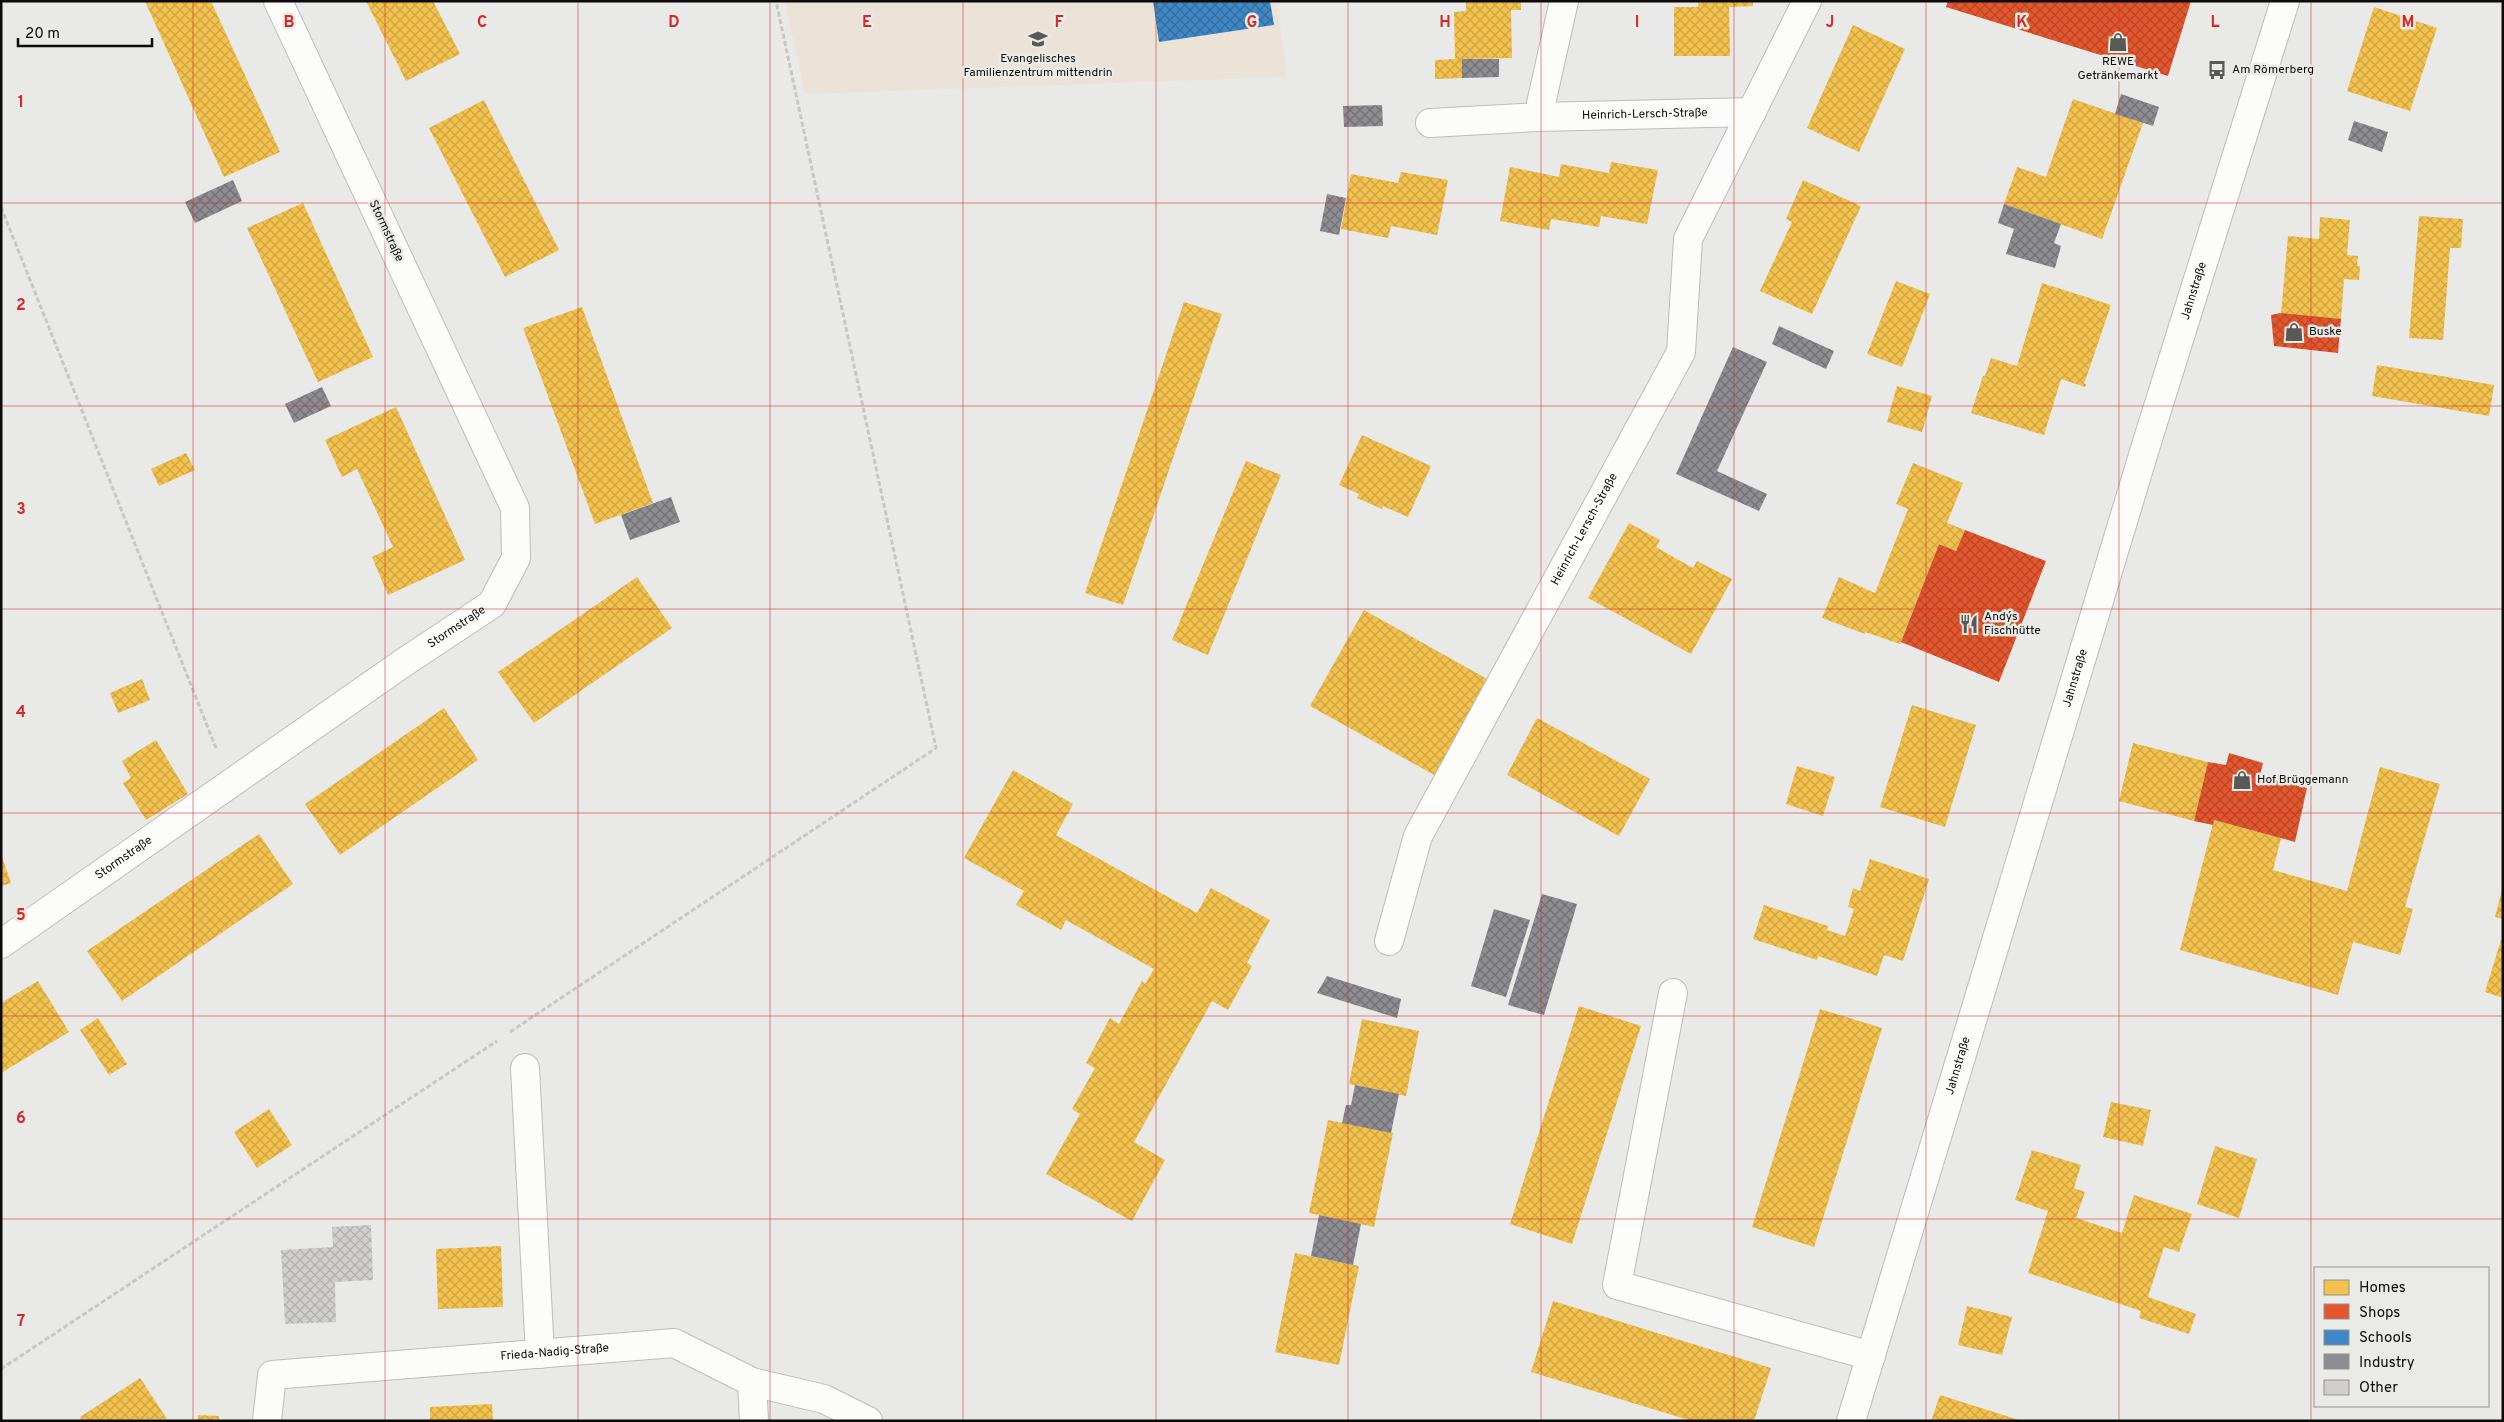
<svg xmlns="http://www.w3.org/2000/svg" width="2504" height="1422" font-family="Overpass,sans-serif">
  <defs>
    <pattern id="homes-cross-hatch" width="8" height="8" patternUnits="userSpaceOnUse" patternTransform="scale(1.25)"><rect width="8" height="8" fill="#f2c14e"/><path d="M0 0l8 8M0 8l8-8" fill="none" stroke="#cea443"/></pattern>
    <pattern id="shops-cross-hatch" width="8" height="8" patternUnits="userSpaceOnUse" patternTransform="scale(1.25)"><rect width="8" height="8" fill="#e4572e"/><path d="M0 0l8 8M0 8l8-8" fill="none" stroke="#b74625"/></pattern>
    <pattern id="schools-cross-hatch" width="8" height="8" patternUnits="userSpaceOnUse" patternTransform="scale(1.25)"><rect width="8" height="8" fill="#3f88c5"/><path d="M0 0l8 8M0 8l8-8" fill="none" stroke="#336d9e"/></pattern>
    <pattern id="industry-cross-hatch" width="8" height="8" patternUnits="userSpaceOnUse" patternTransform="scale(1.25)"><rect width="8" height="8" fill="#8d8d92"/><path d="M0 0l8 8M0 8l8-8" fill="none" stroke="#727175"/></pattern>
    <pattern id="building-cross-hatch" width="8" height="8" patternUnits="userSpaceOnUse" patternTransform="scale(1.25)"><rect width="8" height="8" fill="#d0cfce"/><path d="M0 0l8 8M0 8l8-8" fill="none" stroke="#b1b0b0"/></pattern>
  </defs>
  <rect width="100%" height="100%" fill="#e9e9e7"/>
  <!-- education -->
  <path fill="#ebe2d8" d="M785 1H1277L1287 77 805 94Z"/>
  <!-- homes -->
  <g fill="url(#homes-cross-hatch)">
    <path d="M145 1H211L280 152 224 177Z"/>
    <path d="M366 1H433L460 54 406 81Z"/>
    <path d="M1466 1H1521V10H1511L1512 58 1462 59V78L1435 79V60L1455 59 1454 12 1466 11Z"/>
    <path d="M1698 1H1753V6L1729 7 1730 56H1674V7H1698Z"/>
    <path d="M2374 7 2437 28 2410 111 2347 91Z"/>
    <path d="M1853 25 1905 49 1859 152 1807 128Z"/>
    <path d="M2073 99 2143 123 2102 239 2004 204 2017 167 2046 177Z"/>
    <path d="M484 100 559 250 505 277 429 128Z"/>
    <path d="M1611 162 1658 170 1647 224 1601 216 1599 227 1551 219 1549 230 1500 221 1510 167 1559 177 1561 164 1609 173Z"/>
    <path d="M1401 172 1448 180 1437 235 1391 226 1388 238 1341 229 1351 174 1398 183Z"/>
    <path d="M1803 180 1861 206 1812 314 1760 291 1792 222 1786 219Z"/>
    <path d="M303 203 373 357 318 382 247 228Z"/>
    <path d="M2419 216 2463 219 2461 248H2450L2443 340 2409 338Z"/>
    <path d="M2320 217 2350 220 2347 255 2358 256 2357 266H2360L2359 280 2344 279 2341 319 2281 314 2288 236 2319 239Z"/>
    <path d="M1896 281 1930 294 1902 367 1867 354Z"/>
    <path d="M2042 283 2111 305 2084 384H2086L2085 387 2061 379 2044 435 1971 413 1983 376H1985L1991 358 2017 366Z"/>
    <path d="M1184 302 1222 314 1123 605 1085 593Z"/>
    <path d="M582 307 653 503 595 524 523 328Z"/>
    <path d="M2377 365 2494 385 2489 416 2372 396Z"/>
    <path d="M1897 386 1932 396 1922 432 1887 422Z"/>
    <path d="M396 407 465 560 388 595 372 557 393 547 357 469 342 477 325 440Z"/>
    <path d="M1362 435 1431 466 1408 517 1383 506 1382 509 1357 498 1359 494 1339 485Z"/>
    <path d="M186 453 195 470 159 486 151 469Z"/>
    <path d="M1246 461 1281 475 1208 655 1172 640Z"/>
    <path d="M1913 463 1963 483 1947 523 1965 530 1956 551 1939 544 1900 644 1865 632V634L1822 618 1839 577 1875 593 1908 509 1896 504Z"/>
    <path d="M1629 523 1660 540 1656 547 1675 558 1693 568 1697 561 1732 579 1691 654 1588 598Z"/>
    <path d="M637 577 672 628 534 723 498 672Z"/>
    <path d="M1364 610 1489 680 1436 776 1310 706Z"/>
    <path d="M142 679 150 700 118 713 110 693Z"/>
    <path d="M1912 705 1976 725 1945 827 1880 807Z"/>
    <path d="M444 708 478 760 340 855 305 804Z"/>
    <path d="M1537 718 1650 779 1619 836 1507 775Z"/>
    <path d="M156 740 188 794 146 820 123 783 131 778 122 761Z"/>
    <path d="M2133 743 2208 762 2194 821 2119 801Z"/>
    <path d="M1797 766 1835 777 1823 816 1786 804Z"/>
    <path d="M2380 767 2440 784 2405 907 2413 909 2400 955 2353 942 2338 995 2180 950 2214 820 2281 838 2273 870 2347 891Z"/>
    <path d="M1013 770 1073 804 1056 835 1197 913 1211 888 1270 920 1247 963 1252 966 1228 1010 1212 1001 1134 1142 1165 1160 1132 1221 1046 1174 1080 1114 1072 1109 1095 1068 1086 1063 1110 1018 1119 1024 1142 981 1145 984 1154 969 1066 920 1061 930 1016 905 1024 891 964 858Z"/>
    <path d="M259 834 293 884 122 1001 87 951Z"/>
    <path d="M1 854 11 883 1 886Z"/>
    <path d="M1870 859 1929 879 1903 961 1884 955 1877 976 1818 956 1817 960 1753 939 1764 905 1828 926 1827 930 1845 936 1854 909 1848 907 1853 888 1860 891Z"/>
    <path d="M2502 890H2503V919L2495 917Z"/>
    <path d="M2501 940H2503V998L2485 992Z"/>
    <path d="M38 981 69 1032 1 1073V1003Z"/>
    <path d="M1579 1006 1641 1026 1572 1244 1510 1224Z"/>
    <path d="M1820 1009 1882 1028 1814 1247 1752 1227Z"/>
    <path d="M98 1018 127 1064 109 1075 80 1030Z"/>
    <path d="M1362 1019 1419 1031 1406 1096 1349 1084Z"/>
    <path d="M2111 1102 2151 1110 2143 1146 2103 1137Z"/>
    <path d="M269 1109 292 1145 257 1168 234 1132Z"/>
    <path d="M1328 1120 1393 1133 1374 1227 1309 1213Z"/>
    <path d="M2215 1146 2257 1159 2239 1218 2197 1204Z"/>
    <path d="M2032 1150 2081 1165 2074 1188 2085 1192 2076 1218 2122 1233 2134 1195 2192 1214 2179 1252 2164 1247 2148 1297 2196 1314 2189 1334 2139 1318 2141 1311 2028 1273 2048 1211 2015 1200Z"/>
    <path d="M501 1246 503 1307 438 1309 436 1249Z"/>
    <path d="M1295 1253 1359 1266 1339 1365 1275 1352Z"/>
    <path d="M1553 1301 1771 1368 1754 1421H1692L1531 1372Z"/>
    <path d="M1967 1306 2012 1317 2002 1355 1958 1345Z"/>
    <path d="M140 1378 167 1419 82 1421 80 1417Z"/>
    <path d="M1940 1395 2019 1420V1421H1931Z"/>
    <path d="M492 1404 493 1421H430V1407Z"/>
    <path d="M198 1415 219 1416V1421H198Z"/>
  </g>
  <!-- shops -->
  <g fill="url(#shops-cross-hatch)">
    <path d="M1948 1H2191L2168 76 1946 7Z"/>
    <path d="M2280 313 2341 319 2338 353 2274 346 2271 315Z"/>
    <path d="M1965 530 2046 561 1999 682 1901 642 1939 544 1956 551Z"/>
    <path d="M2229 753 2263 763 2260 775 2307 788 2295 842 2214 820 2213 825 2194 821 2208 762 2226 765Z"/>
  </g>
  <!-- schools -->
  <path fill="url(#schools-cross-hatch)" d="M1153 1H1270L1274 25 1159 42Z"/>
  <!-- industry -->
  <g fill="url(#industry-cross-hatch)">
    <path d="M1462 59H1499V77L1462 78Z"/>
    <path d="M2121 94 2159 107 2153 126 2115 114Z"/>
    <path d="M1382 105 1383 126 1344 127 1343 106Z"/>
    <path d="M2354 121 2388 132 2382 152 2348 140Z"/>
    <path d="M233 180 242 201 195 223 185 202Z"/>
    <path d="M1327 194 1346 198 1339 235 1320 231Z"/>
    <path d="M2004 204 2061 224 2054 243 2061 246 2055 268 2006 254 2014 229 1998 223Z"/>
    <path d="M1779 326 1834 351 1826 369 1772 344Z"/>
    <path d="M1733 347 1767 362 1717 471 1767 494 1759 511 1676 474Z"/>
    <path d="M322 387 331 406 294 423 285 404Z"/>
    <path d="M671 497 680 522 630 540 621 515Z"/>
    <path d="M1542 894 1577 904 1544 1015 1508 1005Z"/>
    <path d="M1494 909 1530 920 1506 997 1471 986Z"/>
    <path d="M1327 976 1401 999 1397 1018 1317 993Z"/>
    <path d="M1355 1085 1399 1094 1391 1133 1342 1123 1346 1105H1351Z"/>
    <path d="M1319 1215 1361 1224 1353 1265 1311 1256Z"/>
  </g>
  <!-- building -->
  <path fill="url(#building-cross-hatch)" d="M371 1225 373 1280 335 1282 336 1322 285 1324 281 1250 333 1247 332 1227Z"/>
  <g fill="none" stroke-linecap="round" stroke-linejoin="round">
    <!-- minor casing -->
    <g stroke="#bcbcba" stroke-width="30">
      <g id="minor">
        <path d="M1538 117 1564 1"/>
        <path id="s1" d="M1430 123 1538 117 1752 112"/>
        <path id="s2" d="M1389 941 1418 836 1681 352 1688 239 1807 1"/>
        <path id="s3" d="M1 944 403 663 492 604 516 558 515 508 278 1"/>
        <path d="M1673 993 1617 1285 1871 1356"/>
        <path d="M525 1068 540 1354"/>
        <path d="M752 1382 754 1421"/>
        <path id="s4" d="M267 1421 272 1375 674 1343 752 1382 824 1399 868 1421"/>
      </g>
    </g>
    <!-- major casing -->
    <g stroke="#bcbcba" stroke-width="30">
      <g id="major">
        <path id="s5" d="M1851 1421 2147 442 2285 1"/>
      </g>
    </g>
    <!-- path -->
    <g stroke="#c7c7c5" stroke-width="3" stroke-dasharray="5 2.5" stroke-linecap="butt">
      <path d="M1 207 216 748"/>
      <path d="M510 1032 936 748 776 1"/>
      <path d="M1 1369 497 1041"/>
    </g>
    <!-- minor -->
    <use href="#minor" stroke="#fcfcfb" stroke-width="28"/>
    <!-- major -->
    <use href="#major" stroke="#fcfcfb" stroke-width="28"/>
  </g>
  <!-- grid -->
  <path fill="none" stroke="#d62828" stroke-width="1" stroke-opacity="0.55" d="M193 1V1421M385 1V1421M578 1V1421M770 1V1421M963 1V1421M1156 1V1421M1348 1V1421M1541 1V1421M1734 1V1421M1926 1V1421M2119 1V1421M2311 1V1421M1 203H2503M1 406H2503M1 609H2503M1 813H2503M1 1016H2503M1 1219H2503"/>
  <!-- icons -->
  <defs>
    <g id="school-bare" transform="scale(1.5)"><path d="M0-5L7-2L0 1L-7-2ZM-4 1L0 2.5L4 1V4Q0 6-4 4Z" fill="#595957" stroke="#eaeae6" stroke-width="2.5" paint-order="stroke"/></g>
    <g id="shop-bare" transform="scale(1.5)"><path d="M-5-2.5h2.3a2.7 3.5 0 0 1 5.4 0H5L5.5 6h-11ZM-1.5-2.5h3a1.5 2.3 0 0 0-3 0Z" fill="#595957" stroke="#eaeae6" stroke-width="2.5" paint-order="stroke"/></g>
    <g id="bus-bare" transform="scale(1.5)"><path d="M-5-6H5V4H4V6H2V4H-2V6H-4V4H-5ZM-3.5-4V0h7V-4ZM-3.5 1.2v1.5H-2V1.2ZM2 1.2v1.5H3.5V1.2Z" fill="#595957" stroke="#eaeae6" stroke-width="2.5" paint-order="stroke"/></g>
    <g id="restaurant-bare" transform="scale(1.5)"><path d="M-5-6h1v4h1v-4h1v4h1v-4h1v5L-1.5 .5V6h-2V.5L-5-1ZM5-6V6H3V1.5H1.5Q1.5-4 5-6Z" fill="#595957" stroke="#eaeae6" stroke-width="2.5" paint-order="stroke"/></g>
  </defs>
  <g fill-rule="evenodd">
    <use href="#school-bare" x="1038" y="39"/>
    <use href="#shop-bare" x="2118" y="42"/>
    <use href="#bus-bare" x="2217" y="70"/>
    <use href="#shop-bare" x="2294" y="332"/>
    <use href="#restaurant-bare" x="1969" y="624"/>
    <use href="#shop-bare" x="2242" y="780"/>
  </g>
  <g text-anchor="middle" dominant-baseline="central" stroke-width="5" stroke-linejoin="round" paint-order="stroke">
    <!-- poi labels -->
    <g font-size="12" fill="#0c0b0a" stroke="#eaeae6" text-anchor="start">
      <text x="1038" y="59" text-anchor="middle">Evangelisches<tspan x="1038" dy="14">Familienzentrum mittendrin</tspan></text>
      <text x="2118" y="62" text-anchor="middle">REWE<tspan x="2118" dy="14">Getränkemarkt</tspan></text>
      <text x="2232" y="70">Am Römerberg</text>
      <text x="2309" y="332">Buske</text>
      <text x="1984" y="617">Andy´s<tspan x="1984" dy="14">Fischhütte</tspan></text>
      <text x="2257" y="780">Hof Brüggemann</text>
    </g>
    <!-- street labels -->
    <g font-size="12" fill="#0c0b0a" stroke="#eaeae6">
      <text stroke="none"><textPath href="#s1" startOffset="215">Heinrich-Lersch-Straße</textPath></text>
      <text transform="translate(386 231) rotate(65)">Stormstraße</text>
      <text stroke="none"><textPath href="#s5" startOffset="1181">Jahnstraße</textPath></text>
      <text stroke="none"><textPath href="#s2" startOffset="458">Heinrich-Lersch-Straße</textPath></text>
      <text stroke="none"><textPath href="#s3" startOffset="555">Stormstraße</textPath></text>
      <text stroke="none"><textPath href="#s5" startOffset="776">Jahnstraße</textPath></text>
      <text stroke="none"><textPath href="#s3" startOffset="150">Stormstraße</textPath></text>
      <text stroke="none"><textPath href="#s5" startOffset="371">Jahnstraße</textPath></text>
      <text stroke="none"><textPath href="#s4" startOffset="330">Frieda-Nadig-Straße</textPath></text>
    </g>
  </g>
  <g font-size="16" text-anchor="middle" font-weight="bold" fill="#d62828" stroke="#eaeae6" stroke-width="5" stroke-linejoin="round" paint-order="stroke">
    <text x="289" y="27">B</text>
    <text x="482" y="27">C</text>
    <text x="674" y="27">D</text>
    <text x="867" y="27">E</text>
    <text x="1059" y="27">F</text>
    <text x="1252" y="27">G</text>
    <text x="1445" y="27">H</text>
    <text x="1637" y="27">I</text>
    <text x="1830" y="27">J</text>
    <text x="2022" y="27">K</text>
    <text x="2215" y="27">L</text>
    <text x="2408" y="27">M</text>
    <text x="21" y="107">1</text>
    <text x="21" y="310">2</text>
    <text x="21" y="514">3</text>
    <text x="21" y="717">4</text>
    <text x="21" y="920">5</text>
    <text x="21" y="1123">6</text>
    <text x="21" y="1326">7</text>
  </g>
  <!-- border -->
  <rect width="2504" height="1422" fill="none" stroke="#0c0b0a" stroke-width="5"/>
  <!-- legend -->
  <rect x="2314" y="1267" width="175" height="140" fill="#eaeae6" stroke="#91918e"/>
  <rect x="2324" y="1280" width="25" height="15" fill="#f2c14e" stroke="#91918e"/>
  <text x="2359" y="1292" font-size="15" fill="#0c0b0a">Homes</text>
  <rect x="2324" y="1304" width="25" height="15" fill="#e4572e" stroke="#91918e"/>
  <text x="2359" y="1317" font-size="15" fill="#0c0b0a">Shops</text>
  <rect x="2324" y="1330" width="25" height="15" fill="#3f88c5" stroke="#91918e"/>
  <text x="2359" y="1342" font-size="15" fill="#0c0b0a">Schools</text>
  <rect x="2324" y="1354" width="25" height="15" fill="#8d8d92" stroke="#91918e"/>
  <text x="2359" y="1367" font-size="15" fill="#0c0b0a">Industry</text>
  <rect x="2324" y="1380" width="25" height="15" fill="#d0cfce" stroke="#91918e"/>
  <text x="2359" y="1392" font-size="15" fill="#0c0b0a">Other</text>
  <!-- scale -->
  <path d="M18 38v8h134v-8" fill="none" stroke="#0c0b0a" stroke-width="2.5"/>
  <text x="25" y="38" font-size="15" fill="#0c0b0a" stroke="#eaeae6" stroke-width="4" paint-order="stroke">20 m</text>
</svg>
